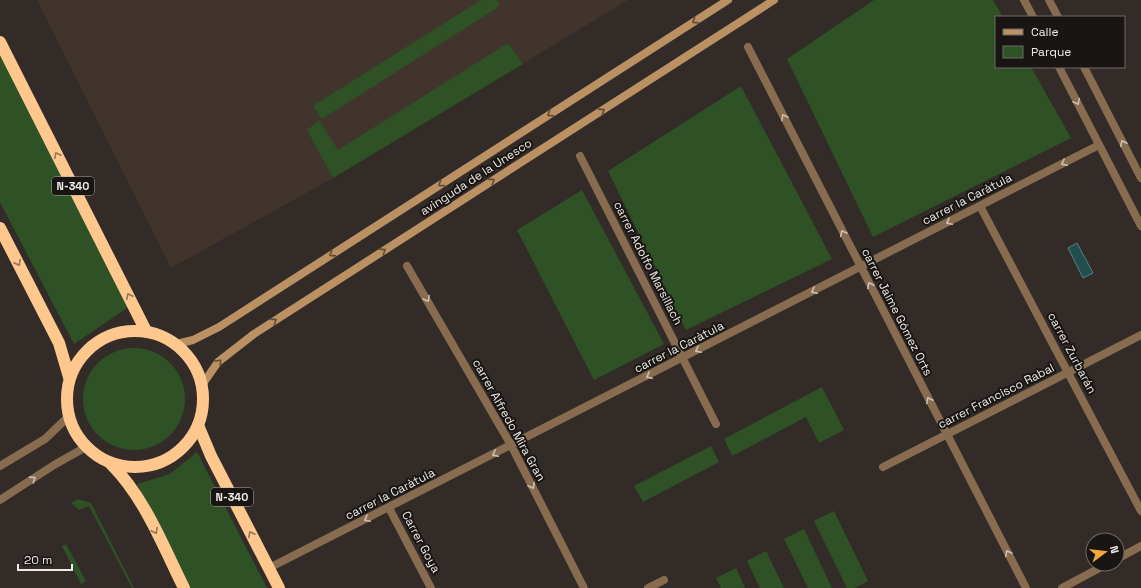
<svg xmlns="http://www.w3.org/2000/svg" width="1141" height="588" font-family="'Space Grotesk',sans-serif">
  <rect width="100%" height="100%" fill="#322b27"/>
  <!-- built -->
  <path fill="#40342c" d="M37 0H628L333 178 171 268Z"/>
  <!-- green -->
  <g fill="#2e5226">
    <path d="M481 0H497L500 6 322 119 313 106Z"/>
    <path d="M874 0H993L1003 17H996V67H1031L1071 138 873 237 787 59Z"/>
    <path d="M508 43 523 64 333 178 307 130 319 120 338 150Z"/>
    <path d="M0 47 133 304 74 344 0 202Z"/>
    <path d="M741 86 832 259 686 330 608 171Z"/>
    <path d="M582 190 664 344 594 380 517 230Z"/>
    <circle cx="134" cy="399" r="51"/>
    <path d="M822 387 844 430 819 443 806 417 732 456 724 439Z"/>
    <path d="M711 446 719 462 643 502 634 486Z"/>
    <path d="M197 452 267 588H190L137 484 170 474Z"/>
    <path d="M78 499 91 503 134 588H132L89 506 79 510 71 503Z"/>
    <path d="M834 511 868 581 855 588H847L814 521Z"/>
    <path d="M804 529 832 588H808L784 539Z"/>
    <path d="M66 544 86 581 81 584 62 546Z"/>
    <path d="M766 551 784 588H760L747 561Z"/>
    <path d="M736 568 745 588H721L716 578Z"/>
  </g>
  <!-- water -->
  <path fill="#234e4f" stroke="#607d7d" d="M1077 243 1093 273 1083 278 1068 248Z"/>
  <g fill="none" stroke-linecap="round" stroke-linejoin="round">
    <!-- street -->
    <g stroke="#876c50" stroke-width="8">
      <path d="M1024 0 1033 17"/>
      <path d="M1049 0 1058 17"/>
      <path d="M748 47 1026 588"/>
      <path d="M1059 67 1141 226"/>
      <path d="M1084 67 1141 178"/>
      <path d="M580 156 716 424"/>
      <path d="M980 206 1141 511"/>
      <path d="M407 266 511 445 584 588"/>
      <path d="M0 466 45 439 68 417"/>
      <path d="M883 467 1141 335"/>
      <path d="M0 500 54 465 86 447"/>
      <path d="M389 508 431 588"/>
      <path d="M1117 559 1141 546"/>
      <path d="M269 568 1099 145"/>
      <path d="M648 588 664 580"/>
      <path d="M1062 588 1107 564"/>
    </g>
    <!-- secondary -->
    <g stroke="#bb9062" stroke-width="8">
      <path d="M176 344 193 340 219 327 728 0"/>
      <path d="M202 385 218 362 254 334 774 0"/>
    </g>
    <!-- highway -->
    <g stroke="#fdc78e" stroke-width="12">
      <path d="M0 42 146 331"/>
      <path d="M0 228 59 343 69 377"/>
      <circle cx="135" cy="399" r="68"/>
      <path d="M198 425 211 456 279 588"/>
      <path d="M111 464C145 498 163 546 184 588"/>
    </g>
  </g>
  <!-- one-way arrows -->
  <defs><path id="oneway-chevron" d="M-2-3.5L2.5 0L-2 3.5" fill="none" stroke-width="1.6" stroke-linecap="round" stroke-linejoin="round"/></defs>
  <g stroke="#614c36">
    <use href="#oneway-chevron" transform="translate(695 21) rotate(147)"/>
    <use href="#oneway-chevron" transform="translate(602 111) rotate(-33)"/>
    <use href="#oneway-chevron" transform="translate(550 114) rotate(147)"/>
    <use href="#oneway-chevron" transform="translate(492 181) rotate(-33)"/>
    <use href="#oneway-chevron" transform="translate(441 184) rotate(147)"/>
    <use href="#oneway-chevron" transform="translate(383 251) rotate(-33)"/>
    <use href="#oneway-chevron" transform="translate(332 254) rotate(147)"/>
    <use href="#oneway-chevron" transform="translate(274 321) rotate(-33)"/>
    <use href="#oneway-chevron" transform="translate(219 362) rotate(-47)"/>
  </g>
  <g stroke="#cbbfb2">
    <use href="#oneway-chevron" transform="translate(1077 102) rotate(63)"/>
    <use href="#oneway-chevron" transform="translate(784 117) rotate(-117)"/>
    <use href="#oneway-chevron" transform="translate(1123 143) rotate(-117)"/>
    <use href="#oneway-chevron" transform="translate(1064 163) rotate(153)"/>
    <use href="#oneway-chevron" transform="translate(949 222) rotate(153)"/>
    <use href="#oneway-chevron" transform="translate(843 233) rotate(-117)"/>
    <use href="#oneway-chevron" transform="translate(870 285) rotate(-117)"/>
    <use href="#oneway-chevron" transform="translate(814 291) rotate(153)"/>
    <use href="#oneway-chevron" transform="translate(427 299) rotate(60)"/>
    <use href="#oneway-chevron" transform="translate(698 350) rotate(153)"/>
    <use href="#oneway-chevron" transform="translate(649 376) rotate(153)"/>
    <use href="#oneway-chevron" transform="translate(929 400) rotate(-117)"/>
    <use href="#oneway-chevron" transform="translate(495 454) rotate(153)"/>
    <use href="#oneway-chevron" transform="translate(33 479) rotate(-33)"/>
    <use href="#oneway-chevron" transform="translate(532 486) rotate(63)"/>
    <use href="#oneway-chevron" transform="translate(367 519) rotate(153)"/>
    <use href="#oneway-chevron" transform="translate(1008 553) rotate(-117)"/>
  </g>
  <g stroke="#967756">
    <use href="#oneway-chevron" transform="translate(57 155) rotate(-117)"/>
    <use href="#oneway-chevron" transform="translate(18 263) rotate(63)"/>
    <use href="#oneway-chevron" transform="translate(129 296) rotate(-117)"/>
    <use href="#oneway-chevron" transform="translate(155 531) rotate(63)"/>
    <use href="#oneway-chevron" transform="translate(251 534) rotate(-117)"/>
  </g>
  <g text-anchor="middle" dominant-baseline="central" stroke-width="4" stroke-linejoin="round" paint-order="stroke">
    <!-- shield labels -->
    <g fill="#181512" stroke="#aeaba7" stroke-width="1">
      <rect x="52" y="177" width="42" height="18" rx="3"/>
      <rect x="211" y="488" width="42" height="18" rx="3"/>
    </g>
    <g font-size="11" font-weight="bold" fill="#efebe7">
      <text x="73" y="186">N-340</text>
      <text x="232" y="497">N-340</text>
    </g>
    <!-- street labels -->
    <g font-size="12" fill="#efebe7" stroke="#181512">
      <text transform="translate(476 177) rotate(-33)">avinguda de la Unesco</text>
      <text transform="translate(967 199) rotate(-27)">carrer la Caràtula</text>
      <text transform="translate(648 263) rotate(63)">carrer Adolfo Marsillach</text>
      <text transform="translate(897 312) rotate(63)">carrer Jaime Gómez Orts</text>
      <text transform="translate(679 347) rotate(-27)">carrer la Caràtula</text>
      <text transform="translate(1072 353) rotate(62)">carrer Zurbarán</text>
      <text transform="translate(996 396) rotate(-27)">carrer Francisco Rabal</text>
      <text transform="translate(509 420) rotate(61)">carrer Alfredo Mira Gran</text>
      <text transform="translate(390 494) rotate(-27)">carrer la Caràtula</text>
      <text transform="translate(421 542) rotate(62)">Carrer Goya</text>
    </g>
  </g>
  <!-- legend -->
  <rect x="995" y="16" width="130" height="52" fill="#181512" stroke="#6e6b67"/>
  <rect x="1003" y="29" width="20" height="6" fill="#bb9062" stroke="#6e6b67"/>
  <text x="1031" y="36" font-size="12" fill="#efebe7">Calle</text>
  <rect x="1003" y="46" width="20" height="12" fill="#2e5226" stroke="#6e6b67"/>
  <text x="1031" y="56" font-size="12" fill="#efebe7">Parque</text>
  <!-- north arrow -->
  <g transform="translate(1105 552) rotate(75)"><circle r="19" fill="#181512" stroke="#6e6b67"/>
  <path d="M0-3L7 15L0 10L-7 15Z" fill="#f1a63f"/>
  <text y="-6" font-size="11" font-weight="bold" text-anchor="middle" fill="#efebe7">N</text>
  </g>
  <!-- scale -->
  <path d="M18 564v6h54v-6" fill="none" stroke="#efebe7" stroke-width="2"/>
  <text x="24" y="564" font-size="12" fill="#efebe7" stroke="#181512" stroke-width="3" paint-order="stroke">20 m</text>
</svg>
